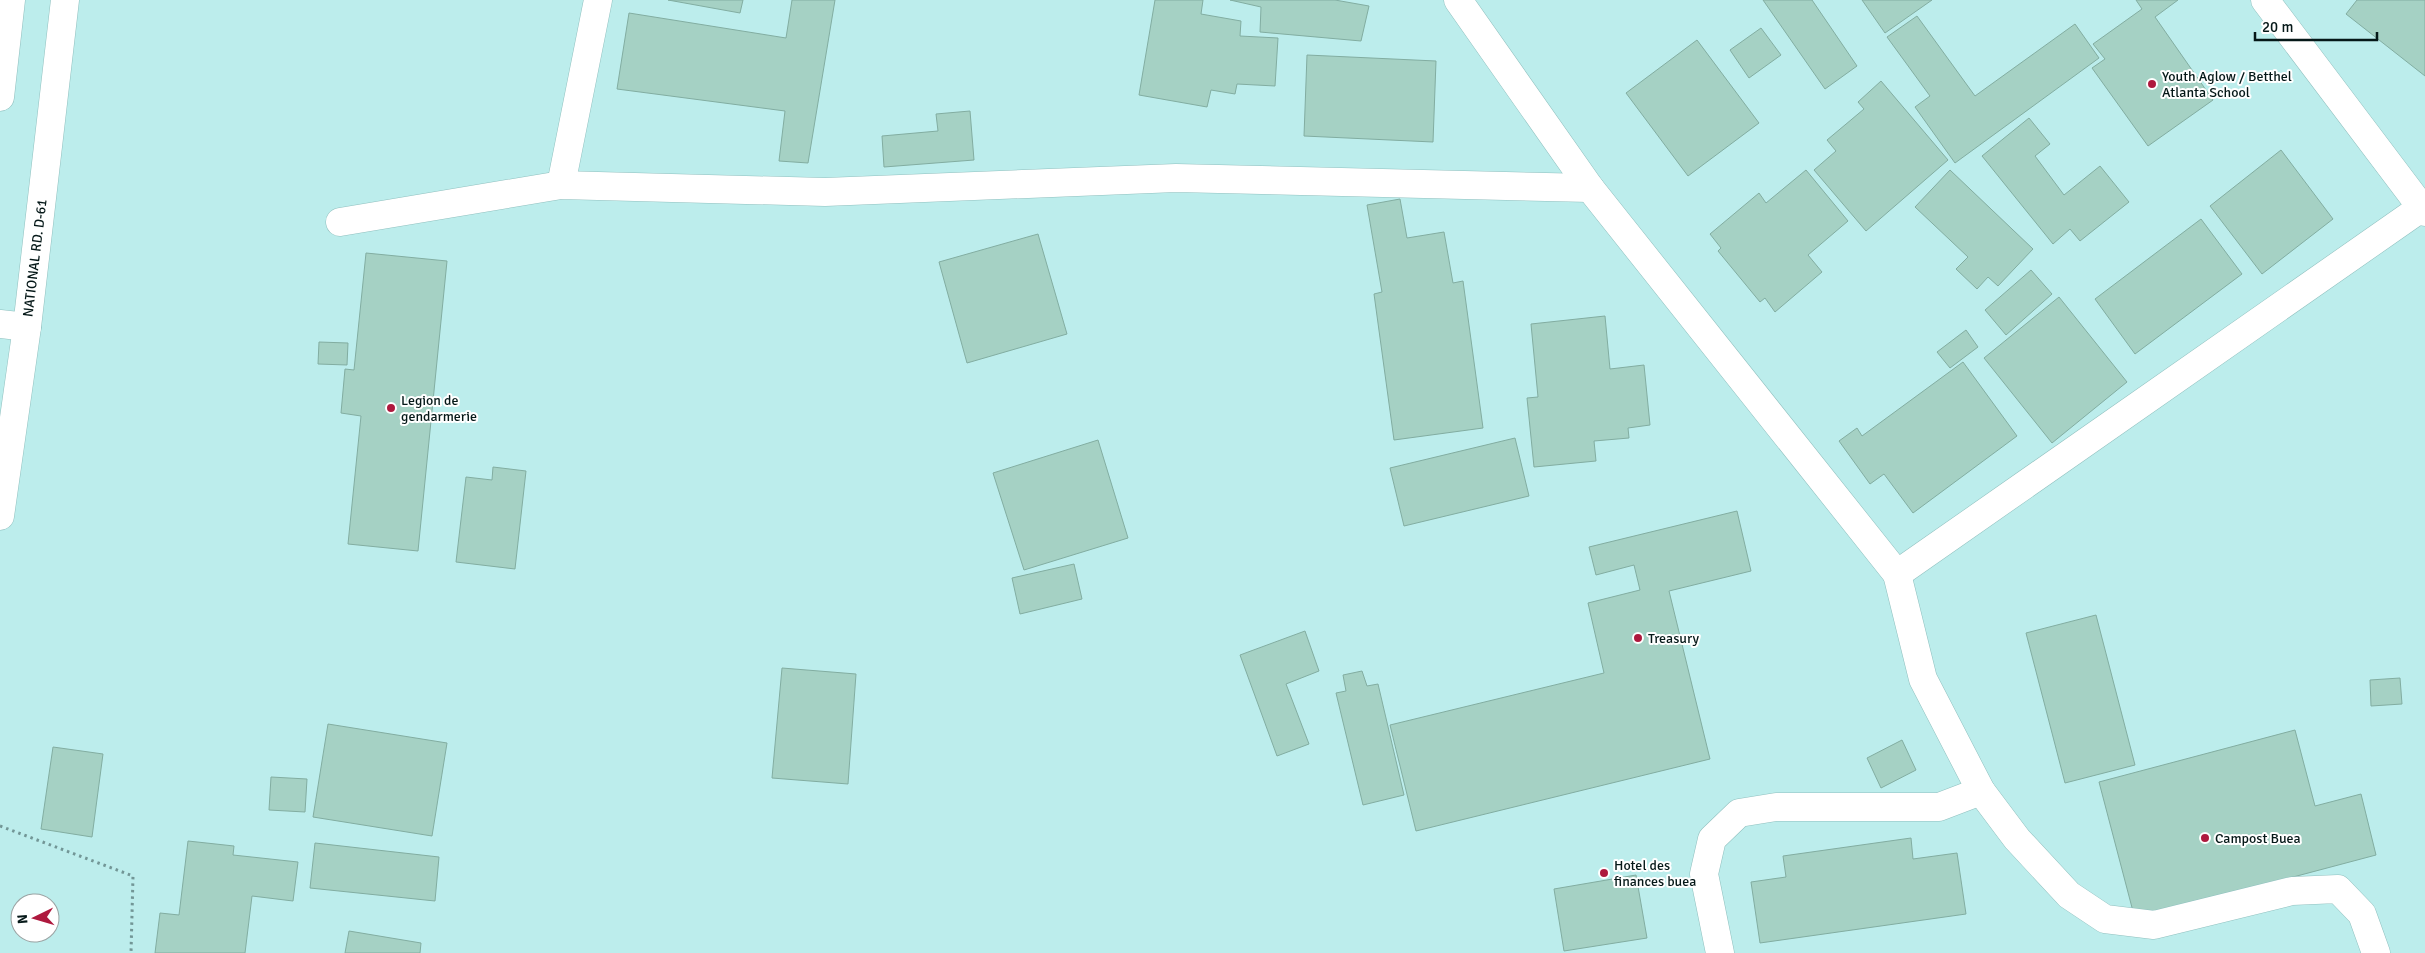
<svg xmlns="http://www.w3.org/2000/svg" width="2425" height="953" font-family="Signika,sans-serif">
  <rect width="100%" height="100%" fill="#bcedec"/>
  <!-- building -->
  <g fill="#a5d1c4" stroke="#82ada1">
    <path d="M668 0H743L740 13Z"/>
    <path d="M792 0H835L808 163 779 161 785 111 617 89 629 13 786 38Z"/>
    <path d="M1155 0H1203L1201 14 1241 21 1240 36 1278 38 1275 86 1237 84 1235 94 1211 90 1207 107 1139 95Z"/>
    <path d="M1230 0H1335L1369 6 1361 41 1260 32 1261 7Z"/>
    <path d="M1763 0H1812L1857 66 1825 89Z"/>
    <path d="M1862 0H1932L1885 33Z"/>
    <path d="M2136 0H2178L2155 17 2213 100 2148 146 2092 68 2105 59 2093 44 2142 9Z"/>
    <path d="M2357 0H2425V76L2346 14Z"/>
    <path d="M1917 16 1975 96 2075 24 2099 58 1955 163 1915 107 1930 96 1887 37Z"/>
    <path d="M1761 28 1781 55 1749 78 1730 50Z"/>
    <path d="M1697 40 1759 123 1688 176 1626 93Z"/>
    <path d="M1307 55 1436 61 1433 142 1304 136Z"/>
    <path d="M1881 81 1948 160 1866 231 1814 170 1836 151 1827 140 1864 109 1858 102Z"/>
    <path d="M970 111 974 160 884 167 882 136 938 131 936 114Z"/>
    <path d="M2029 118 2050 144 2035 156 2064 195 2100 166 2129 202 2080 241 2070 229 2053 244 1982 156Z"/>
    <path d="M2281 150 2333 219 2262 274 2210 206Z"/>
    <path d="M1806 170 1848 221 1808 255 1822 272 1775 312 1765 298 1760 302 1718 251 1721 248 1710 234 1759 193 1766 203Z"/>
    <path d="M1950 170 2033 249 1998 286 1988 277 1977 289 1956 269 1968 257 1915 207Z"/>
    <path d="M1400 199 1407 238 1444 232 1453 283 1463 281 1483 428 1394 440 1374 294 1382 292 1367 205Z"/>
    <path d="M2201 219 2242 274 2135 354 2095 299Z"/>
    <path d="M1038 234 1067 334 967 363 939 262Z"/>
    <path d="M366 253 447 261 418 551 348 544 361 416 341 413 345 369 354 370Z"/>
    <path d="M2031 270 2052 294 2006 335 1985 310Z"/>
    <path d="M2059 297 2127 382 2052 443 1984 358Z"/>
    <path d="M1605 316 1610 369 1644 365 1650 425 1628 428 1629 438 1594 441 1596 461 1534 467 1527 398 1538 397 1531 324Z"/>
    <path d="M1966 330 1978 347 1950 368 1937 352Z"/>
    <path d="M319 342 348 343 347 365 318 364Z"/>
    <path d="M1963 362 2017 436 1913 513 1884 474 1870 484 1839 441 1857 428 1862 436Z"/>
    <path d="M1515 438 1529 496 1404 526 1390 468Z"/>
    <path d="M1098 440 1128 538 1024 570 993 473Z"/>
    <path d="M493 467 526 471 515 569 456 562 466 477 492 480Z"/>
    <path d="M1737 511 1751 571 1669 591 1710 759 1416 831 1390 725 1604 673 1588 603 1640 590 1634 565 1596 575 1589 547Z"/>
    <path d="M1074 564 1082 599 1020 614 1012 578Z"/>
    <path d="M2096 615 2135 765 2065 783 2026 633Z"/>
    <path d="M1305 631 1319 671 1286 684 1309 744 1277 756 1240 655Z"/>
    <path d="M782 668 856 674 848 784 772 778Z"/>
    <path d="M1362 671 1367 686 1378 684 1404 795 1363 805 1336 693 1346 691 1343 675Z"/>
    <path d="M2400 678 2402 704 2371 706 2370 680Z"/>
    <path d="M328 724 447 743 432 836 313 817Z"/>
    <path d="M2295 730 2315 806 2361 794 2376 855 2135 919 2099 782Z"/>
    <path d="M1902 740 1916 770 1881 788 1867 758Z"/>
    <path d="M53 747 103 754 92 837 41 829Z"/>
    <path d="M271 777 307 779 305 812 269 810Z"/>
    <path d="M1911 838 1913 859 1957 853 1966 914 1760 943 1751 882 1786 877 1783 856Z"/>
    <path d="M188 841 234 846 233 855 298 862 293 901 252 896 245 953H155L160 913 179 915Z"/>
    <path d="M315 843 439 857 435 901 310 888Z"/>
    <path d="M1636 875 1647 938 1564 951 1554 889Z"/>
    <path d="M349 931 421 943 420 953H345Z"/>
  </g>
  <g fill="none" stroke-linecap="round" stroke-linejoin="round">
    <!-- minor casing -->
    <g stroke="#90c0bf" stroke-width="29">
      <g id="minor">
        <path d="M1458 0 1590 188 1897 574 2421 208"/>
        <path d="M561 185 598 0"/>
        <path d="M340 222 561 185 825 192 1176 178 1590 188"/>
        <path d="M0 324 27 327"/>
        <path d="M1897 574 1923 679 1981 791 2017 839 2069 895 2105 919 2154 925 2292 891 2338 889 2362 914 2376 953"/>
        <path d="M1720 953 1704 874 1712 839 1739 813 1776 807H1939L1981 791"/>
      </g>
    </g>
    <!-- primary casing -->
    <g stroke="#90c0bf" stroke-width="29">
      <path id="primary" d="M2265 0 2425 212"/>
    </g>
    <!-- trunk casing -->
    <g stroke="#90c0bf" stroke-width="29">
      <g id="trunk">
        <path d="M0 97 11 0"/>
        <path d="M0 516 27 327 65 0"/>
      </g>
    </g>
    <!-- path -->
    <path stroke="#729696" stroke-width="3" stroke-dasharray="2.5 4" stroke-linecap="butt" d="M0 826 133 876 131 953"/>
    <!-- minor -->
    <use href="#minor" stroke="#fff" stroke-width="28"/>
    <!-- primary -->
    <use href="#primary" stroke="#fff" stroke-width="28"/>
    <!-- trunk -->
    <use href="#trunk" stroke="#fff" stroke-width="28"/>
  </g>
  <!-- markers -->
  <g fill="#ae193e" stroke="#fff" stroke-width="2">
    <circle cx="2152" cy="84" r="5"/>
    <circle cx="391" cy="408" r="5"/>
    <circle cx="1638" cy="638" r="5"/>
    <circle cx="2205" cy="838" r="5"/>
    <circle cx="1604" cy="873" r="5"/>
  </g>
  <g text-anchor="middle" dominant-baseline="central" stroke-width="4" stroke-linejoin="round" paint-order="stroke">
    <!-- poi labels -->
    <g font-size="14" fill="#051818" stroke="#fff" text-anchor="start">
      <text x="2162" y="76">Youth Aglow / Betthel<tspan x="2162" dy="16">Atlanta School</tspan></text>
      <text x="401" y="400">Legion de<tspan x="401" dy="16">gendarmerie</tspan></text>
      <text x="1648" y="638">Treasury</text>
      <text x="2215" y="838">Campost Buea</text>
      <text x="1614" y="865">Hotel des<tspan x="1614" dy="16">finances buea</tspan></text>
    </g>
    <!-- street labels -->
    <g font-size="14" fill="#051818" stroke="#fff">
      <text transform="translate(35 258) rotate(-83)">NATIONAL RD. D-61</text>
    </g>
  </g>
  <!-- north arrow -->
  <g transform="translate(35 918) rotate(265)"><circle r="24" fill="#ffffff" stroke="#9ba3a3"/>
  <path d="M0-4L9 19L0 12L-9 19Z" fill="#ae193e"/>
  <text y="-8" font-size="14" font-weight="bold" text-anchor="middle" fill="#051818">N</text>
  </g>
  <!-- scale -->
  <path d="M2255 32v8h122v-8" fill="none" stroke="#051818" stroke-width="2.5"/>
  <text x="2262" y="32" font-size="15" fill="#051818" stroke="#ffffff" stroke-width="4" paint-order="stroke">20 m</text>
</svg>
